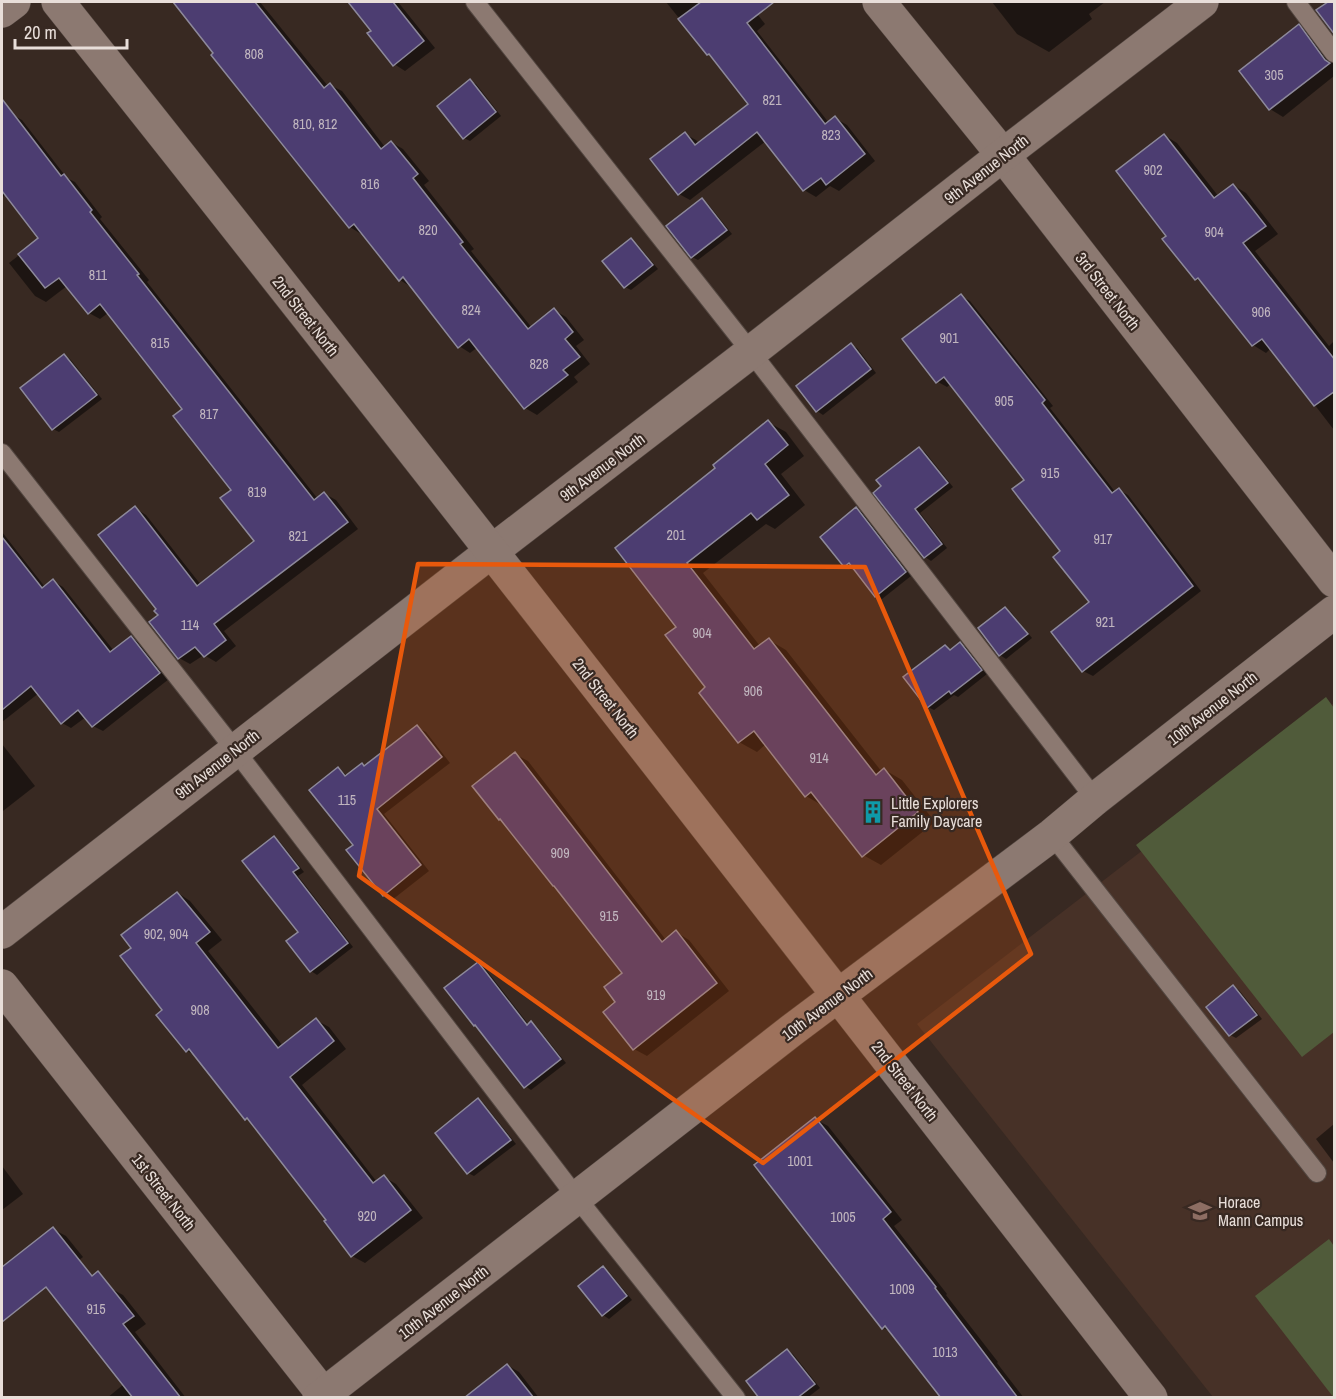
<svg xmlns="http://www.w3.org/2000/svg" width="1336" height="1399" font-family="'Archivo Narrow',sans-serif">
  <rect width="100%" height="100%" fill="#382922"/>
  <!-- built -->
  <path fill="#473127" d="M1334 703V1397H1213L917 1024Z"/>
  <!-- green -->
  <g fill="#505b3a">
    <path d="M1326 697 1334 708V1032L1302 1057 1136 845Z"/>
    <path d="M1329 1239 1334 1246V1398L1255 1296Z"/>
  </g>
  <!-- shadow -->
  <g fill="#0007">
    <path d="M175 2H260L328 86 330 85 342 91 385 147 391 142 403 149 429 181 424 185 474 249 471 251 532 328 554 310 566 317 584 340 576 346 590 364 574 377 578 382 537 415 525 408 478 347 470 353 459 346 411 287 400 280 363 233 361 234 350 227Z"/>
    <path d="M350 2H398L435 48 405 71 394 64 373 31Z"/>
    <path d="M666 2H748L765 24 757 31 829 123 835 118 847 125 875 161 839 191 830 186 816 197 804 190 766 141 690 200 679 194 685 134 696 140 699 144 750 104 713 58 708 54Z"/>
    <path d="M992 2H1105L1089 14 1092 19 1049 52 1017 34Z"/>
    <path d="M1299 26 1311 33 1334 64V76L1283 117 1270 109 1241 71Z"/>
    <path d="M470 81 476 84 501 116 470 141 464 138Z"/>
    <path d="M11 114 22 120 67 178 75 182 102 217 100 219 149 280 147 282 318 499 325 494 336 500 358 529 224 631 236 646 216 662 204 655 190 664 179 658 160 615 135 508 146 515 201 585 256 542 233 490 184 409 108 313 100 319 89 313 67 286 46 302 35 296 9 263 41 238 6 194 2 198V121Z"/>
    <path d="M1164 135 1177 143 1219 197 1233 185 1246 193 1278 234 1255 251 1329 346 1334 341V430L1271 348 1266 353 1253 345 1206 285 1196 279 1168 236Z"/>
    <path d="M702 200 708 204 732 234 698 260 692 257 668 227Z"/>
    <path d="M631 240 637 244 658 269 631 290 625 287Z"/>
    <path d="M961 296 970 301 1053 406 1050 408 1116 493 1119 490 1128 495 1201 591 1093 676 1083 671 1053 632 1091 603 1062 551 1026 480 951 384 947 387 938 382Z"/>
    <path d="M851 345 857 348 876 373 823 415 817 411 798 387Z"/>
    <path d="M64 355 70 359 102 399 59 432 53 429Z"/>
    <path d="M768 422 786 432 804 456 781 474 805 505 775 529 766 524 703 573 760 646 769 640 786 650 882 772 885 770 902 780 935 822 881 865 863 855 823 806 806 796 766 744 757 752 739 742 707 688 678 627 617 548 717 468Z"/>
    <path d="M919 448 925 452 953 487 920 513 947 548 931 561 925 557 876 493Z"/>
    <path d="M856 509 862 512 911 576 882 599 876 595 854 567 851 570 845 566Z"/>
    <path d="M2 532 45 587 53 581 63 587 114 651 131 638 141 643 169 679 103 731 93 726 86 717 71 728 62 723 39 693 2 722Z"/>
    <path d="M1006 609 1011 612 1032 638 1006 659 1000 655 980 629Z"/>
    <path d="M960 644 966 647 987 674 958 697 954 695 934 710 928 707 945 646 952 650Z"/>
    <path d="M417 727 426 732 450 763 384 814 429 871 392 900 384 895 355 845 338 769 348 776 362 765 366 767Z"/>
    <path d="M2 744 35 786 3 811 2 810Z"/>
    <path d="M515 754 528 761 666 940 676 932 689 940 729 991 647 1056 634 1049 618 1002 624 973Z"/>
    <path d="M275 838 280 842 304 872 298 876 353 947 317 975 311 971 288 941 300 932Z"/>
    <path d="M178 893 190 901 222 940 208 951 283 1046 316 1020 329 1027 346 1049 302 1085 377 1182 384 1177 396 1184 423 1218 365 1263 352 1256 328 1220 252 1123 246 1119 198 1057 187 1051 164 1010 133 948Z"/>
    <path d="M478 964 484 967 529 1025 532 1023 537 1027 566 1063 531 1090 525 1086Z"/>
    <path d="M1233 986 1239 990 1262 1019 1236 1038 1230 1035 1208 1007Z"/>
    <path d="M478 1100 484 1104 516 1144 474 1176 468 1173Z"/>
    <path d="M815 1119 828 1126 902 1220 894 1226 947 1294 946 1295 998 1362 997 1363 1024 1398H959L893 1333 883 1328Z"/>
    <path d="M1334 1124V1163L1316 1139Z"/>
    <path d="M2 1166 23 1194 2 1210Z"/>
    <path d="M53 1229 66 1236 83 1257 2 1321V1269Z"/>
    <path d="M604 1268 609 1272 632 1300 609 1319 603 1315 580 1286Z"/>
    <path d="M110 1288 123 1295 146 1324 135 1332 186 1398H107L124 1384Z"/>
    <path d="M787 1350 793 1354 820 1388 807 1398H761Z"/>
    <path d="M507 1365 519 1372 539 1398H466Z"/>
  </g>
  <!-- building -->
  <g fill="#4c3d71" stroke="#8d899b" stroke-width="1.5">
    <path d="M173 2H255L324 88 330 83 381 149 391 141 418 174 413 178 463 242 460 244 528 329 554 308 573 332 565 339 580 357 563 370 568 375 524 409 469 339 458 348 403 277 399 281 354 224 349 228 211 55 213 53Z"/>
    <path d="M348 2H393L424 41 393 66 367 33 371 31Z"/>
    <path d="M701 2H774L747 23 825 124 835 116 865 154 826 185 821 178 803 191 757 132 678 195 650 159 685 132 695 145 748 104 709 54 707 55 678 19Z"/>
    <path d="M1328 2H1335V35L1316 10Z"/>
    <path d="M1299 24 1325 60 1330 63 1269 110 1239 71Z"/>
    <path d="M470 79 496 112 463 139 437 106Z"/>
    <path d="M2 99 61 176 64 174 92 210 90 212 139 274 137 275 314 500 324 492 348 522 214 624 226 640 204 657 195 647 178 659 149 622 158 615 154 611 156 609 98 535 135 506 197 586 254 541 220 498 231 490 173 416 182 409 100 304 88 314 59 278 45 288 18 254 38 238 2 191Z"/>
    <path d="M1164 134 1214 198 1233 184 1266 226 1243 243 1335 360V391L1314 406 1262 339 1252 346 1198 278 1195 280 1162 239 1166 236 1116 171Z"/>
    <path d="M702 198 727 230 691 258 666 226Z"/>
    <path d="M631 238 653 265 624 288 602 261Z"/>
    <path d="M961 294 1045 400 1042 403 1112 493 1119 488 1193 586 1082 672 1051 632 1089 602 1053 557 1060 551 1012 489 1024 480 944 377 936 383 902 339Z"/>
    <path d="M851 343 871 369 816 412 796 386Z"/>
    <path d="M64 354 97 395 52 430 20 388Z"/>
    <path d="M768 420 788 445 765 464 789 495 757 520 751 513 687 563 754 649 769 638 876 775 884 768 918 812 862 857 811 792 805 797 754 731 738 743 699 693 705 687 665 635 676 627 615 548 715 468 713 465Z"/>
    <path d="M919 447 948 483 915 509 942 544 924 558 873 493 881 486 876 480Z"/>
    <path d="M856 507 906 572 875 597 849 563 844 567 820 537Z"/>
    <path d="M2 537 42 588 53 579 110 652 131 636 160 673 92 727 78 710 61 724 31 686 2 710Z"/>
    <path d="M1005 607 1028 634 999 656 978 628Z"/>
    <path d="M960 642 982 670 951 694 949 691 927 708 903 677 945 645 950 650Z"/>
    <path d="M417 725 442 757 377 809 421 865 383 896 346 850 353 845 309 790 338 767 345 776 362 763 364 766Z"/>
    <path d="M515 752 662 942 676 930 717 983 633 1050 603 1012 615 1002 604 987 622 973 554 886H553L500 819 499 820 472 786Z"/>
    <path d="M274 836 299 868 293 872 348 943 310 972 286 941 298 932 242 861Z"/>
    <path d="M177 892 210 932 196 943 278 1048 316 1018 334 1041 290 1077 373 1183 384 1175 411 1210 351 1257 324 1221 326 1220 247 1118 245 1120 189 1049 186 1052 156 1015 162 1010 120 956 131 948 121 935Z"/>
    <path d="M478 962 527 1025 531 1021 561 1059 524 1088 475 1025 474 1026 444 988Z"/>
    <path d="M1233 985 1257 1015 1229 1036 1206 1007Z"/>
    <path d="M478 1098 511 1140 467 1174 435 1133Z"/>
    <path d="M815 1117 891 1212 883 1219 936 1287 935 1288 1018 1398H941L885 1326 882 1329 754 1165Z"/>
    <path d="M53 1227 92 1276 98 1271 134 1316 123 1324 181 1398H133L46 1287 2 1322V1267Z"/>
    <path d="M603 1266 627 1296 602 1316 578 1286Z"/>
    <path d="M787 1349 815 1384 797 1398H759L746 1381Z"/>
    <path d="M507 1364 534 1398H464Z"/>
  </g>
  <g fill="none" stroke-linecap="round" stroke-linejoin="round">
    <!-- lane casing -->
    <g stroke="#534741" stroke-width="20">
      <g id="lane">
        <path d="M475 2 751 352 1095 799"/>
        <path d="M1296 2 1334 53"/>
        <path d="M2 453 235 750 577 1198 736 1398"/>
        <path d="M1052 835 1317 1173"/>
      </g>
    </g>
    <!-- street casing -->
    <g stroke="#534741" stroke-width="34">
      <g id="street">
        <path d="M879 2 1003 155 1334 581"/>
        <path d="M2 11 14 2"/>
        <path d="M2 932 492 551 751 352 1003 155 1202 2"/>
        <path d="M2 986 326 1398"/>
        <path d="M319 1398 792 1030 1052 835 1095 799 1334 612"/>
      </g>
    </g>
    <!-- secondary casing -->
    <g stroke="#534741" stroke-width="34">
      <path id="secondary" d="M58 2C426 464 788 931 1151 1398"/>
    </g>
    <!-- lane -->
    <use href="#lane" stroke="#8c7971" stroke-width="18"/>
    <!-- street -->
    <use href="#street" stroke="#8c7971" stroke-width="33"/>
    <!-- secondary -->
    <use href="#secondary" stroke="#8c7971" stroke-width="33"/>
  </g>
  <!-- marked area -->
  <path fill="#e8590c" fill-opacity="0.2" stroke="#e8590c" stroke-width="4.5" stroke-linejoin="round" d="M418 564 865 567 1031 954 763 1163 359 876Z"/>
  <!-- icons -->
  <defs>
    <g id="building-bare" transform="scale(1.8)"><path d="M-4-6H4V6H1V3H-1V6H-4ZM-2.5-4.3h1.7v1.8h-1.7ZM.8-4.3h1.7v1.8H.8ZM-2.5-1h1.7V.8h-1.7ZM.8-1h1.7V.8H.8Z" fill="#0f9aa8" stroke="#382922" stroke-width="2.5" paint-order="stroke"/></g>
    <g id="school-bare" transform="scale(1.8)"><path d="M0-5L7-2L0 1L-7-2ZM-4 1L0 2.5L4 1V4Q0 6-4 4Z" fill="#8d6e63" stroke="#382922" stroke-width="2.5" paint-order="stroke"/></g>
  </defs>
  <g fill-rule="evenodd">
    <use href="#building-bare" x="873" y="812"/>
    <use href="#school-bare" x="1200" y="1211"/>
  </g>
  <g text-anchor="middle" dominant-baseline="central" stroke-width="4.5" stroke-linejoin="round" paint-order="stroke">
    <!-- number labels -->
    <g font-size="14" fill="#c1b6bf">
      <text x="254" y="54">808</text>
      <text x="1274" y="75">305</text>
      <text x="772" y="100">821</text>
      <text x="315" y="124">810, 812</text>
      <text x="831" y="135">823</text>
      <text x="1153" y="170">902</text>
      <text x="370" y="184">816</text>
      <text x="428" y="230">820</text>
      <text x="1214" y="232">904</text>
      <text x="98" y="275">811</text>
      <text x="471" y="310">824</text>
      <text x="1261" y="312">906</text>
      <text x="949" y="338">901</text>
      <text x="160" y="343">815</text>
      <text x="539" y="364">828</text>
      <text x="1004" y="401">905</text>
      <text x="209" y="414">817</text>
      <text x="1050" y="473">915</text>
      <text x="257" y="492">819</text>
      <text x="676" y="535">201</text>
      <text x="298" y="536">821</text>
      <text x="1103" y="539">917</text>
      <text x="1105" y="622">921</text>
      <text x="190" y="625">114</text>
      <text x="702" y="633">904</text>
      <text x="753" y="691">906</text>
      <text x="819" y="758">914</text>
      <text x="347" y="800">115</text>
      <text x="560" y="853">909</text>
      <text x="609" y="916">915</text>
      <text x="166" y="934">902, 904</text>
      <text x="656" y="995">919</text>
      <text x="200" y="1010">908</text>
      <text x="800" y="1161">1001</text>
      <text x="367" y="1216">920</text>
      <text x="843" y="1217">1005</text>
      <text x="902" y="1289">1009</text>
      <text x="96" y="1309">915</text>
      <text x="945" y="1352">1013</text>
    </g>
    <!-- street labels -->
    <g font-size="16" fill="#e8ded9" stroke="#382922">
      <text transform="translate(986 169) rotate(-38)">9th Avenue North</text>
      <text transform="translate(1108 291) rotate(52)">3rd Street North</text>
      <text transform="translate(306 316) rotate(52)">2nd Street North</text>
      <text transform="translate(602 467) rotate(-37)">9th Avenue North</text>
      <text transform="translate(606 698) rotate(52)">2nd Street North</text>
      <text transform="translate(1212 708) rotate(-38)">10th Avenue North</text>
      <text transform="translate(217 764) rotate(-38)">9th Avenue North</text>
      <text transform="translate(827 1004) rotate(-37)">10th Avenue North</text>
      <text transform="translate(905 1081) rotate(52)">2nd Street North</text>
      <text transform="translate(164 1192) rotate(52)">1st Street North</text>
      <text transform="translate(443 1302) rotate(-38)">10th Avenue North</text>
    </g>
    <!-- poi labels -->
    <g font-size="16" fill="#e8ded9" stroke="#382922" text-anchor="start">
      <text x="891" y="803">Little Explorers<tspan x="891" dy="18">Family Daycare</tspan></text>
      <text x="1218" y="1202">Horace<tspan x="1218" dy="18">Mann Campus</tspan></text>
    </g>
  </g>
  <!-- border -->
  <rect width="1336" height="1399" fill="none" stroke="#e8ded9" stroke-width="6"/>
  <!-- scale -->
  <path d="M15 39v9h112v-9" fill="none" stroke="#e8ded9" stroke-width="3"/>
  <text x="24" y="39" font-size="18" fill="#e8ded9" stroke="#382922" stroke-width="4.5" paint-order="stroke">20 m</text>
</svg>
